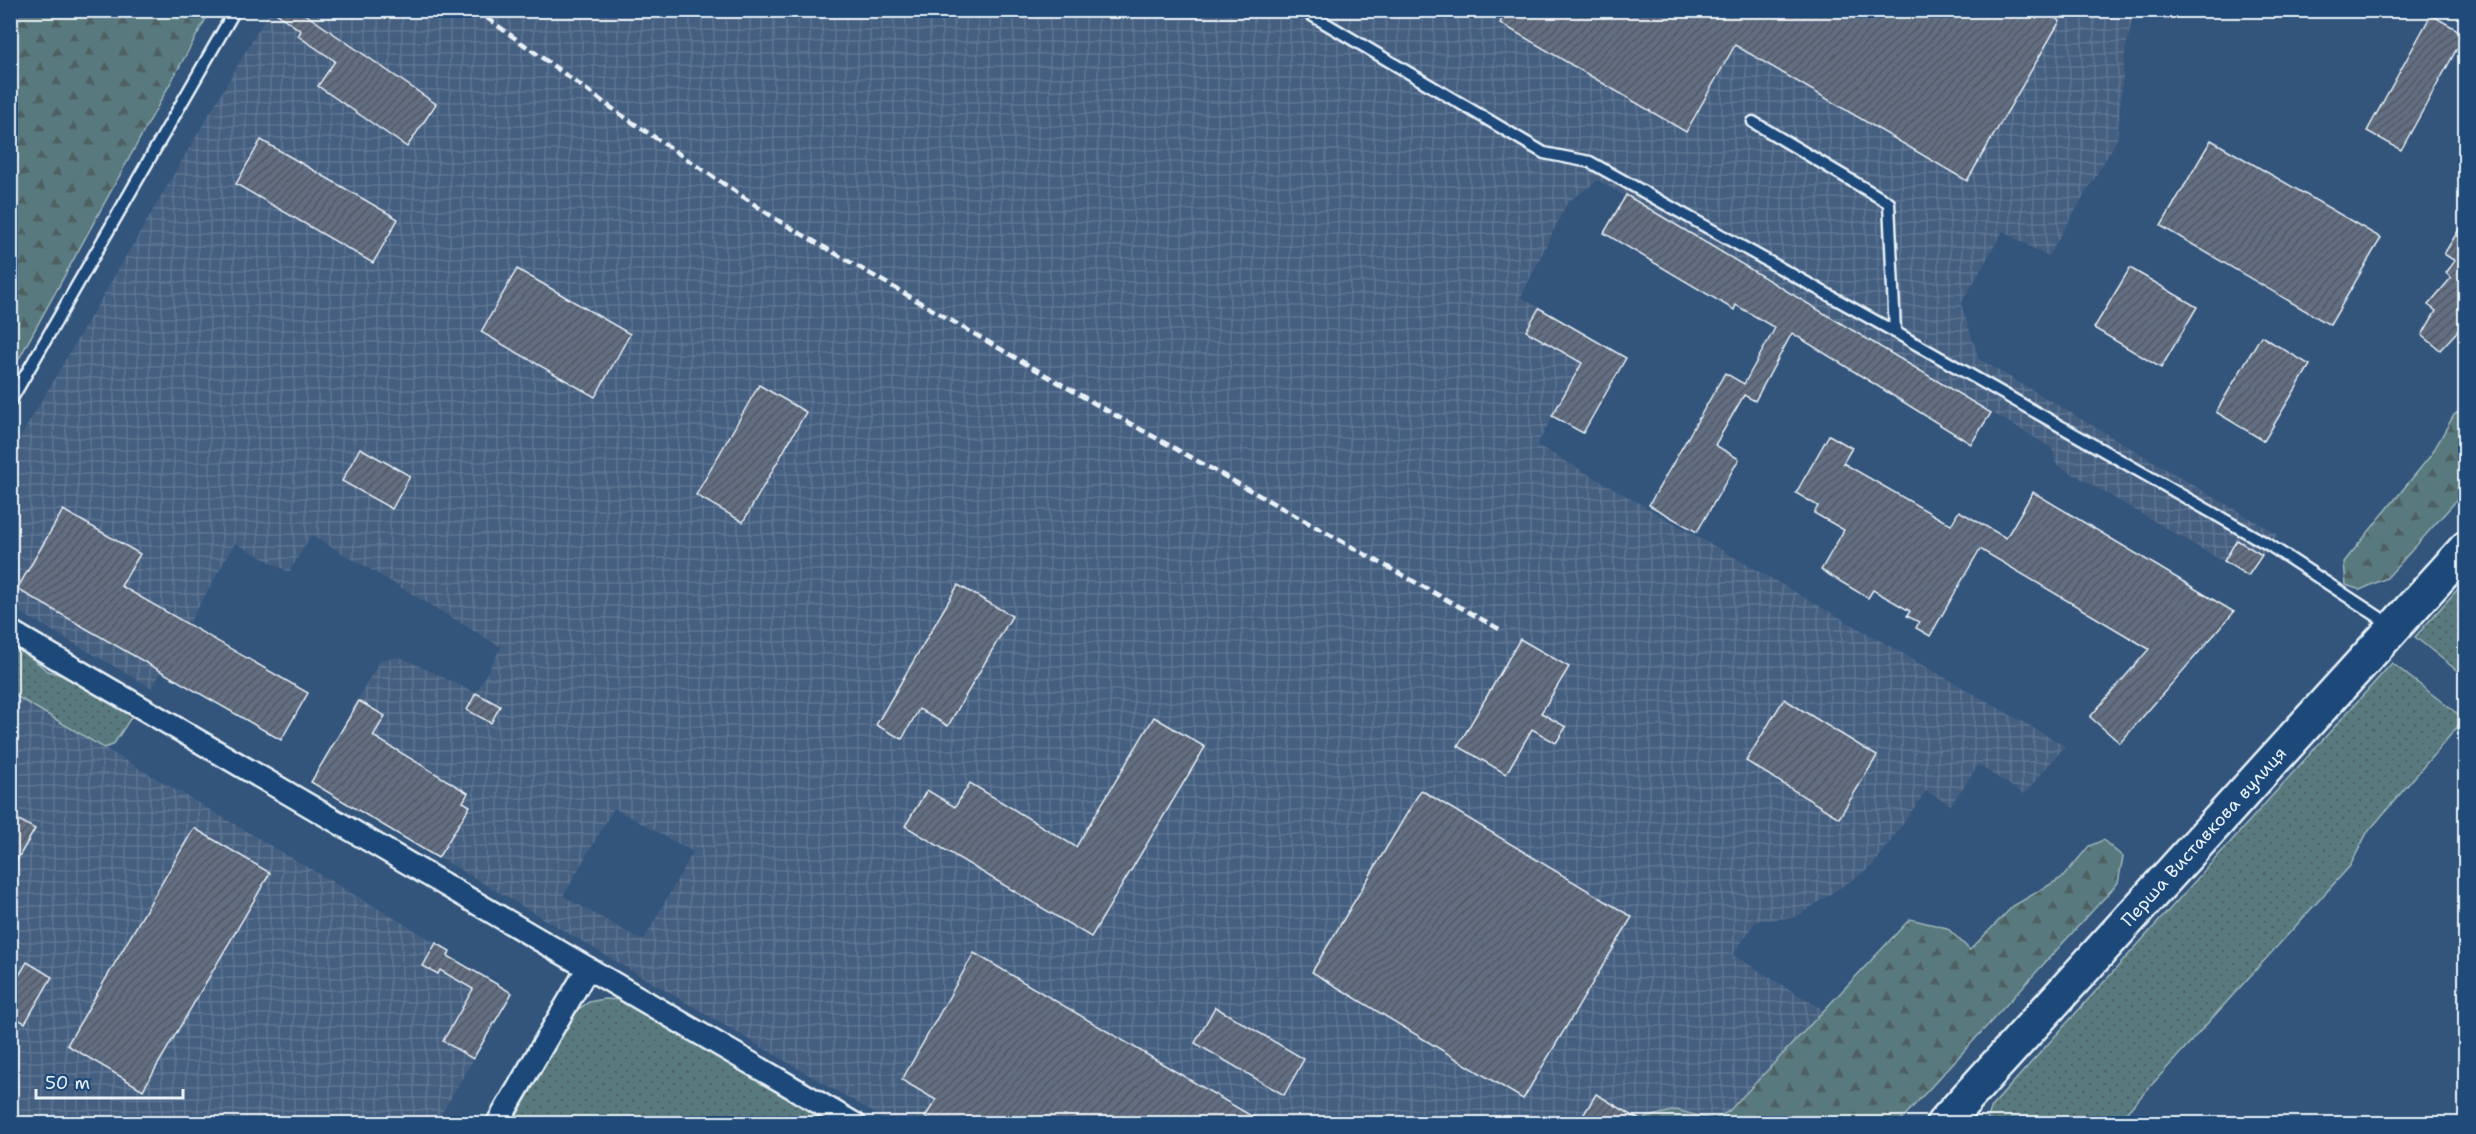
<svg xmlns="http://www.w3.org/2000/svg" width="2476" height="1134" font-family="'Shantell Sans',sans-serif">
  <defs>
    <pattern id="industrial-grid" width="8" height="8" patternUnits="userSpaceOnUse" patternTransform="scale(1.5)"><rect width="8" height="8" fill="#445f80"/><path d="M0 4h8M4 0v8" fill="none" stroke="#5f7693"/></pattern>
    <pattern id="grass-dots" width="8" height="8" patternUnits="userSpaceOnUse" patternTransform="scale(1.5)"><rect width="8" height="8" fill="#597a7e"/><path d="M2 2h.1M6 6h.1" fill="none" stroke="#506164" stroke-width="1.8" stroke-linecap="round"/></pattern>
    <pattern id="forest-firs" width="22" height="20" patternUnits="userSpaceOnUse" patternTransform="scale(1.5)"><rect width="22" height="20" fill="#597a7e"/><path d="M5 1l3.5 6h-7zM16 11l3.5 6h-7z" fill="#506164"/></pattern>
    <pattern id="building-hatch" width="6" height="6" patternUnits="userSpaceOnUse" patternTransform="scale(1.5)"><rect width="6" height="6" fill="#626e82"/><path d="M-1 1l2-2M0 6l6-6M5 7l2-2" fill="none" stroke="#535963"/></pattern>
  </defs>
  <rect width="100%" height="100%" fill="#33557c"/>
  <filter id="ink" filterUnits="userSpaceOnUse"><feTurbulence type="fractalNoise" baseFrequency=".0167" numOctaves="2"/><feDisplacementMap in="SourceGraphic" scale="12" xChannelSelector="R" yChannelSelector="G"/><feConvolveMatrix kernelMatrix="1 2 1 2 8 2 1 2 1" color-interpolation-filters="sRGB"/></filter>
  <g filter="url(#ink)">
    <!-- industrial -->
    <g fill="url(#industrial-grid)" fill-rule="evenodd">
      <path d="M270 10 2134 11 2125 52 2117 140 2048 257 2003 231 1961 304 1979 359 2278 535 2248 576 2056 464 2052 448 1598 180 1567 203 1521 297 1539 308 1526 331 1582 363 1537 445 2065 746 2024 794 1978 765 1951 805 1926 791 1873 866 1796 917 1756 921 1733 955 1843 1022 1751 1124 891 1123 311 782 380 660 400 657 476 693 501 647 392 582 311 535 289 572 235 543 152 688 11 607V453ZM614 808 693 852 643 941 563 896Z"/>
      <path d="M11 693 450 951 448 956 512 993 436 1123 11 1124Z"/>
    </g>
    <!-- grass -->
    <g fill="url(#grass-dots)" stroke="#a0b6bb" stroke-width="1.5">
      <path d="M2465 581V677L2415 637Z"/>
      <path d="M11 642 48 671 75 679 132 716 113 745 104 748 11 693Z"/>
      <path d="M2392 663 2464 719 2367 833 2350 866 2117 1123H1986L1992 1106Z"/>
      <path d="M604 999 623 1000 842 1124H512L575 1011 589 1002Z"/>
    </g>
    <!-- forest -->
    <g fill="url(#forest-firs)" stroke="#a0b6bb" stroke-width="1.5">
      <path d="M11 10 210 11 11 373 10 11Z"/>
      <path d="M2465 407V491L2387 578 2360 590 2346 585 2344 562 2431 455 2454 415Z"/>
      <path d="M2103 840 2123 857 2118 883 1898 1123 1642 1124 1645 1118 1676 1110 1714 1120 1729 1111 1910 919 1947 928 1970 950 2013 906 2063 877 2089 846Z"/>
    </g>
    <!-- building -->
    <g fill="url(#building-hatch)" stroke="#e8f1f8" stroke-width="1.5">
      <path d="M272 10H299L436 104 407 147 318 86 335 61 298 36 301 31Z"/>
      <path d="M1506 10H2042L2060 21 1967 181 1735 45 1686 132 1500 23Z"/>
      <path d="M2431 15 2465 34 2401 150 2367 131Z"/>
      <path d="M261 140 398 219 373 263 236 184Z"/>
      <path d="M2211 140 2381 238 2330 325 2161 226Z"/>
      <path d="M1626 195 1991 413 1971 444 1792 333 1755 401 1744 395 1715 445 1739 459 1697 532 1649 505 1725 373 1744 384 1775 328 1736 305 1734 310 1604 233Z"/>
      <path d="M2466 218V322L2440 350 2422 335 2436 311 2428 305 2451 278 2446 273 2455 261 2444 254Z"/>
      <path d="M2130 268 2197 307 2161 368 2094 328Z"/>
      <path d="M517 269 630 334 595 397 481 332Z"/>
      <path d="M1539 308 1626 358 1583 433 1552 416 1582 363 1526 331Z"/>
      <path d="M2261 336 2310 365 2264 441 2216 412Z"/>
      <path d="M759 385 806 412 743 522 696 495Z"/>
      <path d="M1829 435 1852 448 1843 463 1951 525 1959 511 2006 538 2033 492 2234 612 2120 743 2090 717 2149 649 1980 549 1930 636 1916 628 1919 622 1907 616 1910 611 1873 590 1868 598 1821 570 1844 530 1814 513 1818 506 1796 493Z"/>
      <path d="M360 448 410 476 392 509 342 481Z"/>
      <path d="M63 510 140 554 121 586 308 693 281 740 17 589Z"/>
      <path d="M2237 540 2262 555 2248 576 2224 561Z"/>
      <path d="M958 585 1012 616 948 726 919 709 902 739 876 725Z"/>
      <path d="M1520 639 1569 667 1541 713 1566 727 1556 743 1532 729 1506 774 1458 746Z"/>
      <path d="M476 693 500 706 491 723 467 710Z"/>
      <path d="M1784 699 1877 756 1839 818 1746 761Z"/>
      <path d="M359 701 385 716 373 736 468 793 463 802 470 806 438 858 311 782Z"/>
      <path d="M1154 717 1205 747 1091 937 905 826 927 790 955 807 970 783 1076 847Z"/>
      <path d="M1421 790 1632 917 1523 1099 1312 972Z"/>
      <path d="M10 815 35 829 10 872Z"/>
      <path d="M194 828 270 873 143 1090 67 1045Z"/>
      <path d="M436 943 450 951 448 956 512 993 473 1059 443 1041 473 989 440 970 438 974 423 966Z"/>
      <path d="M974 953 1265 1124H936L925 1117 936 1100 902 1080Z"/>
      <path d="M27 962 52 977 25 1023 10 1015V990Z"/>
      <path d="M1215 1007 1304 1059 1284 1095 1195 1043Z"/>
      <path d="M1596 1094 1647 1124H1578Z"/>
    </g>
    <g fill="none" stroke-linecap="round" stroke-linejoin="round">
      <!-- lane casing -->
      <g stroke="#e8f1f8" stroke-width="15">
        <g id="lane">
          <path d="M1303 10 1544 153 1590 162 1895 332 2269 545 2391 625"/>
          <path d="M1753 122 1889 203 1895 332"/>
          <path d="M10 402 235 10"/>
        </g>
      </g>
      <!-- street casing -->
      <g stroke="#e8f1f8" stroke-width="26">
        <g id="street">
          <path d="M10 631 855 1124"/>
          <path d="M497 1124 588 968"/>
        </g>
      </g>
      <!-- primary casing -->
      <g stroke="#e8f1f8" stroke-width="38">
        <g id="primary">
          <path id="s1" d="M1943 1124 2466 548"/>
        </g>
      </g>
      <!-- lane -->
      <use href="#lane" stroke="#1f4a7a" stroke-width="10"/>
      <!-- street -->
      <use href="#street" stroke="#1f4a7a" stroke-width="21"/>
      <!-- primary -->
      <use href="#primary" stroke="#1f4a7a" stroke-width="33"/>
      <!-- rail -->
      <path stroke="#e8f1f8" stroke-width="4.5" stroke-dasharray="9 4.5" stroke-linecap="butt" d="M476 10 620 114 779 221 1113 414 1501 630"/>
    </g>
  </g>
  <g text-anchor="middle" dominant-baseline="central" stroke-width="5" stroke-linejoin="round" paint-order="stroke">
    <!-- street labels -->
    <g font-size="18" fill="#e8f1f8" stroke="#1f4a7a">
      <text stroke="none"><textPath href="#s1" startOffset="388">Перша Виставкова вулиця</textPath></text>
    </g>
  </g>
  <!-- margin -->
  <rect width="2476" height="1134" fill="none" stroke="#1f4a7a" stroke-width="36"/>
  <rect x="18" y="18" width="2440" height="1098" fill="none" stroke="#e8f1f8" stroke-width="2" filter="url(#ink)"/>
  <!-- scale -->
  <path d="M36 1089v9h147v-9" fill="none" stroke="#e8f1f8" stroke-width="3"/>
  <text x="45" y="1089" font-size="18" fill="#e8f1f8" stroke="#1f4a7a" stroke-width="4.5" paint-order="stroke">50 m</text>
</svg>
